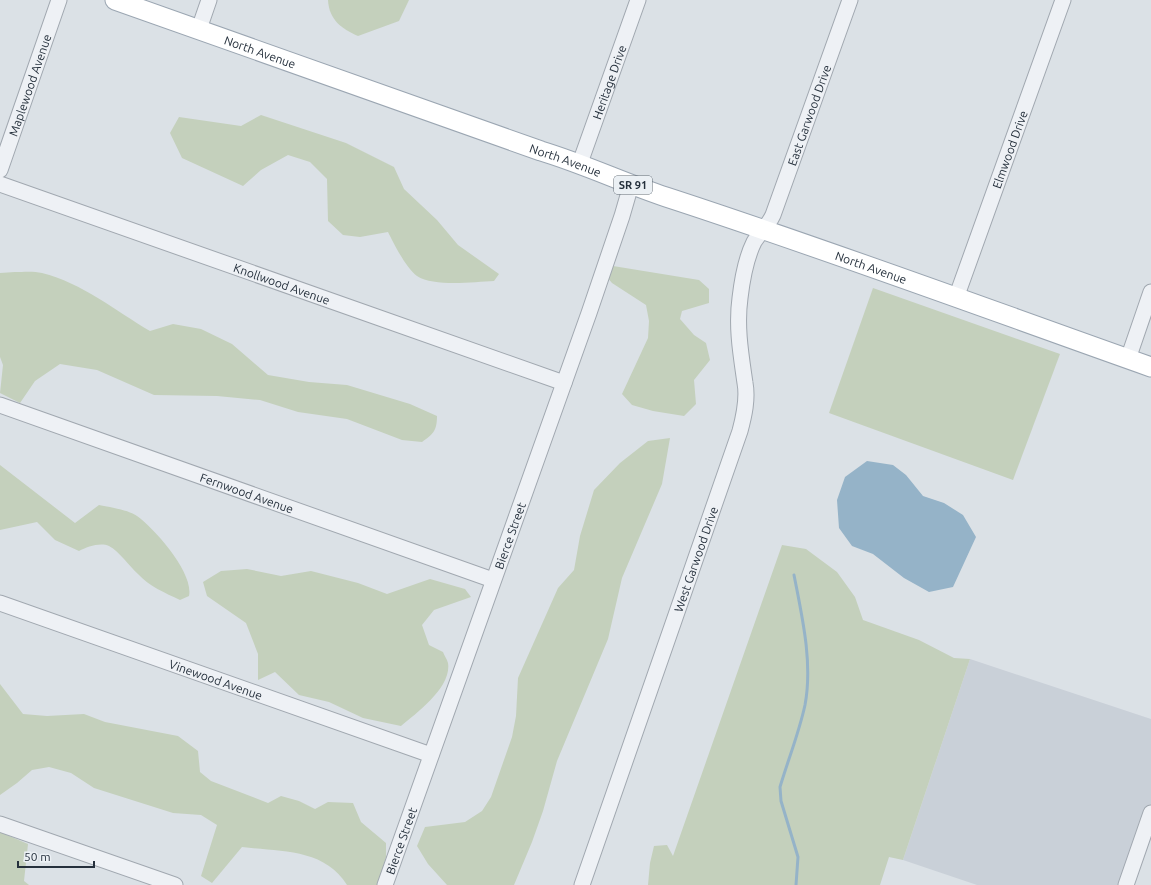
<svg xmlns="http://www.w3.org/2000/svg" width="1151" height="885" font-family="Ubuntu,sans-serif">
  <rect width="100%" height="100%" fill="#dbe1e6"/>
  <!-- built -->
  <path fill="#c9d0d8" d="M970 659 1151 719V812L1125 885H977L903 860Z"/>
  <!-- green -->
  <g fill="#c4d0bc">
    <path d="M328 0H409L399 21 358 36C342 29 329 20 328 0Z"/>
    <path d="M261 115 346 143 394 167 404 189 437 220 458 245 499 274 494 281C473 282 434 287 417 276 406 268 394 244 388 232L360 237 343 235 328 221 327 179 310 162 288 155 261 170 243 186 182 158 170 133 179 117 241 126Z"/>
    <path d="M613 266 699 280 709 289V303L682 311 680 319 694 335 706 343 710 360 694 380 696 404 684 416 653 411 632 405 622 394 648 338 649 321 646 305 612 283 607 277Z"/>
    <path d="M15 272C23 272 34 271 42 273 82 283 116 311 150 331L173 324 201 329 232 344 268 375 309 382 347 385 410 404 437 416C437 431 433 434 422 442L402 440 347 419 298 412 260 400 217 396 154 395 97 370 60 364 35 381 20 403 0 393 3 365 0 357V273Z"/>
    <path d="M873 288 1060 354 1013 480 829 413Z"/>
    <path d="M670 438 662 484 622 578 608 639 557 761 543 811 532 842 514 885H447L428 864 417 846 425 827 465 822 482 811 491 797 512 737 516 716 518 678 558 588 574 570 580 536 594 490 620 463 648 441Z"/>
    <path d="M0 465 75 523 99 505C109 507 129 510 137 516 155 529 194 573 189 596L180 600C165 593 149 586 138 574 129 566 120 552 109 546 100 542 87 547 79 551L55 540 37 522 0 530Z"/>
    <path d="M782 545 806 549 837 572 855 597 863 620 919 640 954 658 970 659 903 860 889 857 880 885H648L650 863 654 846 667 845 673 856Z"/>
    <path d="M247 569 281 576 311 571 358 583 387 594 430 579 465 589 471 597 434 610 422 625 429 645 443 652C444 655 447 659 448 663 452 687 417 713 401 726L363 718 329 702 299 695 275 672 258 680V654L246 623 207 596 203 582 221 571Z"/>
    <path d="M0 684 23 714 47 716 84 714 105 722 178 736 198 751 200 772 211 781 268 803 281 796 299 801 315 809 328 802 353 803 361 822 386 843V857L378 885H347C324 848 280 852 242 847L212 883 201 876 217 825 201 815 173 813 94 788 71 773 49 767 32 770 17 783 0 795Z"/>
    <path d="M0 832 28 844 24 881 29 885H0Z"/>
  </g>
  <!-- water -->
  <path fill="#95b3c8" d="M867 461 893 465 906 475 923 496 944 503 963 515 976 537 953 587 929 592 904 578 873 554 852 546 839 528 837 500 845 477Z"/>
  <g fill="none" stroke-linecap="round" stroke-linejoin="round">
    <!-- stream -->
    <path stroke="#95b3c8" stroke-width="3" d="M794 575C802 616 813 663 805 705 799 733 788 760 780 787L781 801 798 857 796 885"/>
    <!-- minor casing -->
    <g stroke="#a1a8b0" stroke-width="17">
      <g id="minor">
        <path d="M199 29 209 0"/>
        <path id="s1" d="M580 163 638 0"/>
        <path id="s2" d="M0 170 59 0"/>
        <path id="s3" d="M0 184 564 383"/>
        <path id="s4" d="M956 298 1063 0"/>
        <path d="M1128 359 1151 292"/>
        <path id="s5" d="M0 405 493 580"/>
        <path id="s6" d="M0 603 431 755"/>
        <path d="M0 824 175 885"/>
        <path id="s7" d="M385 885 589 313 622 216 631 185"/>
        <path id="s8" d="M582 885 740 431C744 416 748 399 745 383 741 355 736 327 740 298 742 281 746 258 754 242 760 232 768 226 773 215L850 0"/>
        <path d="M1126 885 1151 813"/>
      </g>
    </g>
    <!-- major casing -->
    <g stroke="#9ba6b2" stroke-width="21">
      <g id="major">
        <path id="s9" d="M115 0 541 151C584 164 624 183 666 197 829 250 990 310 1151 367"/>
      </g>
    </g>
    <!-- minor -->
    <use href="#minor" stroke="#eef1f5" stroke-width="15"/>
    <!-- major -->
    <use href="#major" stroke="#fff" stroke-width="19"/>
  </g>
  <g text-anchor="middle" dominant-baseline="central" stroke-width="3" stroke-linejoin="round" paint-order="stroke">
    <!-- shield labels -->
    <rect fill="#ebf0f4" stroke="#606a73" stroke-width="1" x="614" y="176" width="38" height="18" rx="3"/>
    <g font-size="11" font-weight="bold" fill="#25303c">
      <text x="633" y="185">SR 91</text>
    </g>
    <!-- street labels -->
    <g font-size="12" fill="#25303c" stroke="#ebf0f4">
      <text stroke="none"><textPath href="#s9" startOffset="154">North Avenue</textPath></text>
      <text stroke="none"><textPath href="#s1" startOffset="86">Heritage Drive</textPath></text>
      <text stroke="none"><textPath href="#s2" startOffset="90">Maplewood Avenue</textPath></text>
      <text stroke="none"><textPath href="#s8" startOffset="812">East Garwood Drive</textPath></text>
      <text stroke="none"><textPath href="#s4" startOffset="158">Elmwood Drive</textPath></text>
      <text stroke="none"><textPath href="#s9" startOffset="478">North Avenue</textPath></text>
      <text stroke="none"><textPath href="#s9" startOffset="802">North Avenue</textPath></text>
      <text stroke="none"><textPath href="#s3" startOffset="299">Knollwood Avenue</textPath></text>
      <text stroke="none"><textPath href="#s5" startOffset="262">Fernwood Avenue</textPath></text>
      <text stroke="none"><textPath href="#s7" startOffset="371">Bierce Street</textPath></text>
      <text stroke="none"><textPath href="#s8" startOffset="345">West Garwood Drive</textPath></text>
      <text stroke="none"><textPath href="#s6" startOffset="229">Vinewood Avenue</textPath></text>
      <text stroke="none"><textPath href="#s7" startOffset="47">Bierce Street</textPath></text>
    </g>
  </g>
  <!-- scale -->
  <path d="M18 861v6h76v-6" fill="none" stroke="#25303c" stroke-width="2"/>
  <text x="24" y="861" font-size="12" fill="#25303c" stroke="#ebf0f4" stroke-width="3" paint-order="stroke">50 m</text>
</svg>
